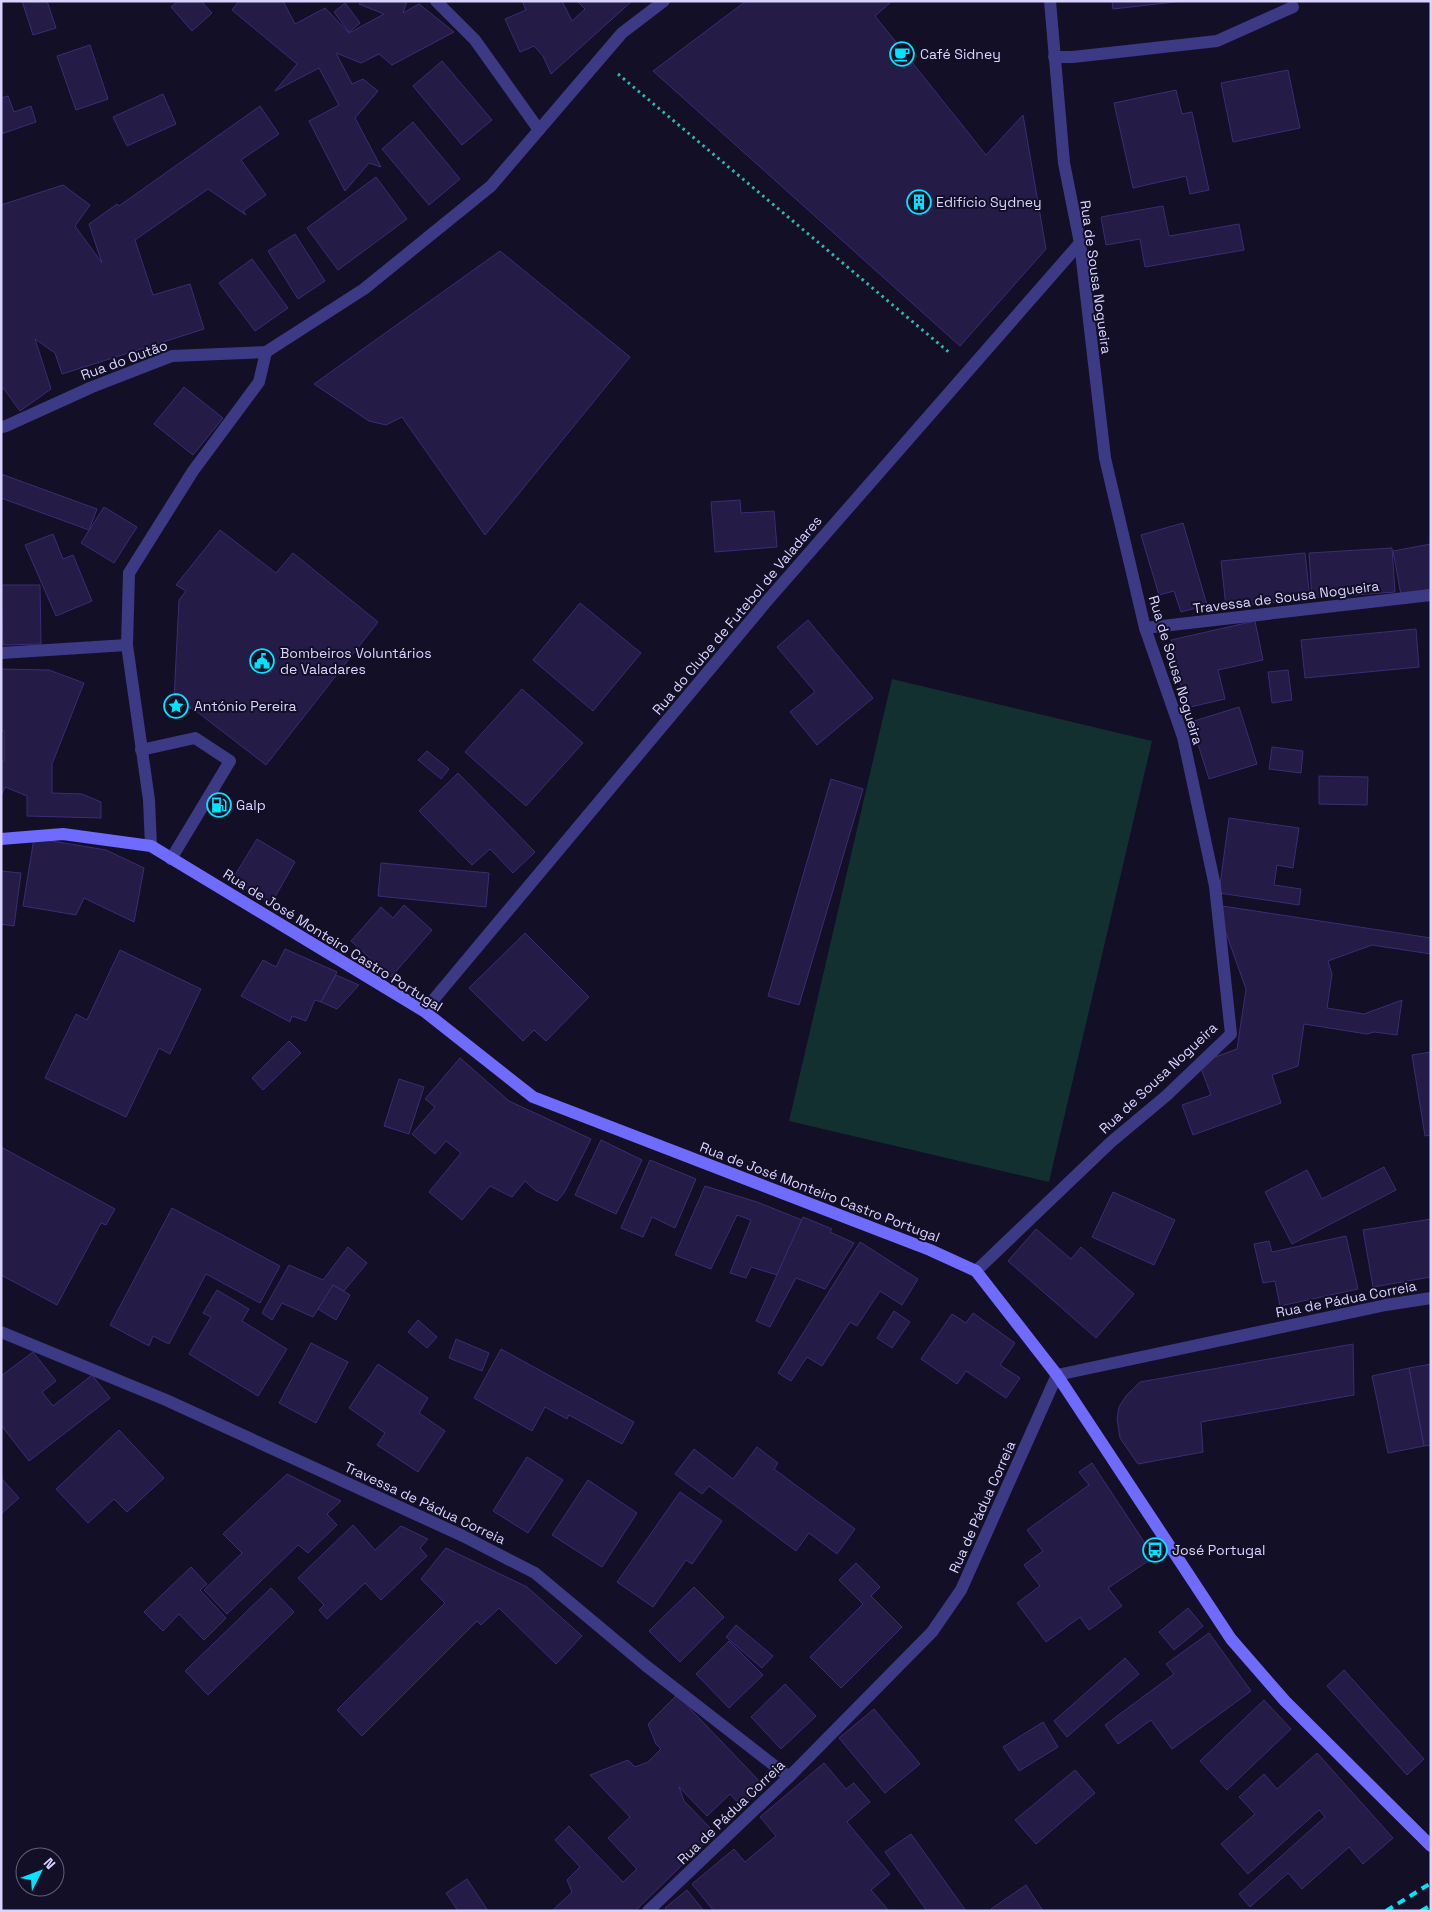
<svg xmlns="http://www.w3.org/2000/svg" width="1432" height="1912" font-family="'Space Grotesk',sans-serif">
  <rect width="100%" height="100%" fill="#130f26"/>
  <!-- green -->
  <path fill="#12302f" d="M892 679 1152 741 1049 1182 789 1121Z"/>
  <!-- building -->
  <g fill="#241b47" stroke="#3b2d73">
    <path d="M22 1H47L56 28 33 35Z"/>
    <path d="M178 1H201L212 13 192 31 171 7Z"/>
    <path d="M239 1H283L295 24 325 8 349 33 384 14 359 4 362 1H407L403 13 419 4 454 32 392 65 379 54 361 63 336 53 352 84 363 79 378 91 355 118 381 167 369 163 345 191 309 121 339 105 319 68 275 91 297 64 232 10Z"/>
    <path d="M522 1H562L572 21 585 9 577 1H632L551 74 543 56 534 46 520 52 505 19 526 10Z"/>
    <path d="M746 1H892L875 16 986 155 1023 115 1046 249 960 346 653 71Z"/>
    <path d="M1112 1H1183L1113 9Z"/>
    <path d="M345 3 360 23 349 32 334 12Z"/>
    <path d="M90 45 108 99 76 110 57 56Z"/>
    <path d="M442 61 492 120 462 145 413 86Z"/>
    <path d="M1288 70 1300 128 1233 142 1221 83Z"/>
    <path d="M1176 90 1182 114 1192 112 1209 190 1190 194 1186 176 1133 188 1114 103Z"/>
    <path d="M163 94 176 124 127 146 113 117Z"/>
    <path d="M8 96 14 112 31 106 36 122 1 134V98Z"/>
    <path d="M260 106 279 134 241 160 266 195 243 211 246 215 208 189 135 240 153 295 190 284 204 329 62 374 55 353 35 339 51 389 20 411 4 389H1V205L63 185 90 205 75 226 102 263 89 224 117 204 119 206Z"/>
    <path d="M413 122 460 179 429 205 382 149Z"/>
    <path d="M376 177 407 219 338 270 307 228Z"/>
    <path d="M1163 206 1169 236 1239 224 1244 250 1145 267 1140 239 1106 245 1101 217Z"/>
    <path d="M295 234 325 281 298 299 268 251Z"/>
    <path d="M500 251 630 357 485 535 402 417 386 425 369 421 314 384Z"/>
    <path d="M252 259 288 308 255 331 219 283Z"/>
    <path d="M184 387 223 418 193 455 154 424Z"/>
    <path d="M1 474 97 509 89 530 1 498Z"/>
    <path d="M740 500 741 513 774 511 777 547 715 552 711 502Z"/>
    <path d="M104 507 137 527 114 563 81 543Z"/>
    <path d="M1183 523 1207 605 1181 612 1174 591 1159 595 1141 535Z"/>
    <path d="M220 530 276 573 293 553 378 622 266 765 196 711 174 700 179 600 186 591 176 585Z"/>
    <path d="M53 534 63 559 73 555 92 601 56 616 25 545Z"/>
    <path d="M1431 544V589L1401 595 1393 551Z"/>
    <path d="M1392 548 1395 592 1312 598 1309 553Z"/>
    <path d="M1305 553 1310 599 1226 607 1221 561Z"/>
    <path d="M1 585H40L41 644 3 645Z"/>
    <path d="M580 603 641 653 593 711 533 660Z"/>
    <path d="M808 620 873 698 817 745 790 712 815 692 777 647Z"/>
    <path d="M1255 621 1263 660 1218 670 1225 699 1186 708 1171 640Z"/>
    <path d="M1416 629 1419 667 1305 678 1301 640Z"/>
    <path d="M1 669 49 670 84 683 52 764V793L82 794 101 802V818L27 816V796L5 787 1 796V761H4V731L1 730Z"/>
    <path d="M1288 670 1292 700 1272 703 1268 672Z"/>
    <path d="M522 689 583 743 526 806 465 752Z"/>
    <path d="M1239 707 1257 764 1209 779 1191 722Z"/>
    <path d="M1272 747 1303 751 1301 773 1269 769Z"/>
    <path d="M427 751 449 769 441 779 418 760Z"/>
    <path d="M458 773 535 852 513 873 490 849 472 865 419 811Z"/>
    <path d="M1319 776 1368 777 1367 805 1319 804Z"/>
    <path d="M831 779 863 789 799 1005 768 996Z"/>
    <path d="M1229 818 1299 828 1293 868 1277 865 1274 885 1301 889 1299 905 1219 893Z"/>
    <path d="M34 838 106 850 144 868 134 922 84 898 76 915 23 906Z"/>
    <path d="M257 839 295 862 271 904 232 880Z"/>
    <path d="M381 863 489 873 486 907 378 896Z"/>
    <path d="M1 871 21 873 14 926 1 924Z"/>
    <path d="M404 905 432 930 391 977 351 941 381 907 393 918Z"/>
    <path d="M1216 905 1431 938V954L1372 945 1328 961 1332 974 1327 1008 1364 1014 1402 1000 1397 1035 1374 1032 1367 1034 1304 1024 1298 1066 1272 1075 1281 1103 1193 1135 1182 1105 1211 1095 1199 1063 1237 1049 1246 989Z"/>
    <path d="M525 933 589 997 546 1041 534 1030 523 1041 469 988Z"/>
    <path d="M285 949 337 972 321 1002 315 1000 306 1021 292 1016 290 1022 241 996 263 960 276 967Z"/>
    <path d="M120 950 201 989 170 1054 159 1048 126 1117 45 1078 76 1014 87 1020Z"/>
    <path d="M336 975 359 985 337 1009 321 1002Z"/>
    <path d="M289 1041 301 1053 263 1090 252 1078Z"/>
    <path d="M1431 1052V1135L1425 1136 1412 1055Z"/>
    <path d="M460 1058 509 1101 591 1139 564 1193 557 1201 536 1191 525 1181 512 1197 490 1186 462 1220 429 1192 461 1153 446 1141 435 1154 412 1134 435 1107 425 1099Z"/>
    <path d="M399 1079 424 1087 409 1134 384 1126Z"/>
    <path d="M601 1140 642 1160 616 1214 575 1195Z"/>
    <path d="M1 1147 115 1209 106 1225 101 1223 57 1305 1 1275Z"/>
    <path d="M650 1160 696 1179 675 1228 652 1217 643 1237 621 1228Z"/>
    <path d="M1384 1167 1396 1190 1292 1244 1265 1192 1307 1170 1322 1199Z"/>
    <path d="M705 1186 757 1202 802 1220 777 1275 751 1267 746 1278 730 1273 751 1220 737 1215 711 1269 675 1255Z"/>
    <path d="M1113 1192 1175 1220 1154 1265 1092 1237Z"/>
    <path d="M172 1208 280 1266 260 1303 206 1274 169 1344 153 1336 149 1346 110 1325Z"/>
    <path d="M803 1217 832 1229 830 1232 854 1243 825 1289 796 1278 770 1327 756 1321Z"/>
    <path d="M1431 1219V1277L1373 1287 1363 1230Z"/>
    <path d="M1036 1229 1071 1259 1081 1247 1134 1294 1096 1338 1008 1261Z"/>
    <path d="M1346 1236 1358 1289 1280 1306 1275 1281 1263 1283 1254 1244 1269 1241 1272 1252Z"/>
    <path d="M860 1242 918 1279 902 1305 880 1291 857 1326 850 1322 822 1366 807 1357 791 1381 778 1373Z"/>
    <path d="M348 1247 367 1263 344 1291 333 1285 313 1317 282 1303 272 1320 262 1313 289 1265 323 1280Z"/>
    <path d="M333 1285 350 1295 336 1320 318 1309Z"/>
    <path d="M217 1290 249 1309 242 1321 287 1349 258 1396 189 1354 211 1317 203 1313Z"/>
    <path d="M894 1311 910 1322 892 1348 877 1338Z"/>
    <path d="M973 1313 1015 1343 1000 1365 1020 1378 1006 1398 966 1371 957 1384 921 1359 952 1314 966 1323Z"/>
    <path d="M418 1320 437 1337 427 1348 408 1332Z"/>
    <path d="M456 1339 489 1353 482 1371 449 1358Z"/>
    <path d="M311 1343 348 1362 316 1423 279 1403Z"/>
    <path d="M1353 1344 1354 1395 1201 1422 1203 1452 1138 1464 1120 1438 1117 1419 1119 1407 1126 1396 1140 1382Z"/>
    <path d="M501 1349 634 1422 622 1444 569 1415 567 1419 545 1407 532 1431 474 1398Z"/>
    <path d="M33 1352 56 1381 42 1392 53 1406 92 1375 110 1398 29 1461 1 1425V1376Z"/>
    <path d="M378 1364 428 1398 419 1413 445 1431 418 1472 377 1445 385 1433 349 1408Z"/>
    <path d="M1431 1364V1445L1424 1446 1409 1368Z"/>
    <path d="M1409 1368 1424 1446 1388 1453 1372 1376Z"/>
    <path d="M119 1430 164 1478 127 1512 114 1499 88 1523 56 1489Z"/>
    <path d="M757 1447 778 1463 774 1469 855 1529 837 1554 809 1533 796 1551 709 1486 702 1494 675 1474 694 1449 733 1479Z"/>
    <path d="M527 1457 563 1480 528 1533 493 1511Z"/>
    <path d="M1092 1463 1154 1557 1108 1588 1122 1606 1089 1630 1080 1617 1046 1642 1017 1603 1040 1586 1024 1565 1043 1551 1027 1530 1089 1485 1079 1472Z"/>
    <path d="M287 1474 341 1501 327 1514 337 1525 308 1553 298 1545 227 1614 204 1590 242 1553 223 1534Z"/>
    <path d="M1 1478 19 1498 1 1514Z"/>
    <path d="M588 1480 637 1513 602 1567 552 1535Z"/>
    <path d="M680 1492 722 1521 692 1564 686 1560 653 1607 617 1582Z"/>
    <path d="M353 1525 375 1550 401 1526 428 1539 420 1548 427 1556 381 1600 365 1583 327 1619 319 1610 324 1605 298 1578Z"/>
    <path d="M446 1548 527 1587 582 1636 556 1664 499 1608 481 1625 477 1621 362 1736 337 1710 445 1603 421 1579Z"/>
    <path d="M856 1563 880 1587 871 1596 902 1627 841 1688 810 1657 863 1604 839 1580Z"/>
    <path d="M191 1567 207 1584 200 1590 226 1618 204 1640 179 1614 163 1631 144 1612Z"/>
    <path d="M694 1587 724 1617 680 1662 649 1631Z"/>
    <path d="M271 1588 294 1612 208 1695 185 1671Z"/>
    <path d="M1188 1608 1203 1626 1174 1650 1159 1632Z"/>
    <path d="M736 1625 773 1656 762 1668 726 1637Z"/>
    <path d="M1209 1633 1251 1691 1172 1749 1151 1720 1118 1744 1105 1725 1174 1674 1166 1664Z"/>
    <path d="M729 1641 763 1675 729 1708 696 1674Z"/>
    <path d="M1125 1658 1139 1674 1067 1737 1054 1721Z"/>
    <path d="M1344 1670 1424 1759 1407 1775 1327 1686Z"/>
    <path d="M785 1684 816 1716 781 1749 751 1717Z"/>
    <path d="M677 1695 764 1786 742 1807 730 1794 707 1816 679 1787 684 1801 715 1833 635 1911H552L572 1892 567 1880 580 1867 555 1840 569 1826 623 1882 637 1869 608 1838 630 1817 590 1775 628 1760 635 1767 648 1762 661 1749 656 1744 648 1724Z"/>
    <path d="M1264 1700 1291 1729 1227 1790 1200 1761Z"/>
    <path d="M874 1709 920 1764 885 1793 839 1738Z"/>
    <path d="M1043 1722 1058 1747 1019 1771 1003 1747Z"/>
    <path d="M1317 1753 1393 1838 1363 1864 1349 1847 1302 1889 1288 1873 1250 1907 1239 1894 1325 1817 1319 1810 1248 1874 1221 1844 1255 1814 1239 1797 1264 1774 1277 1789Z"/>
    <path d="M824 1763 846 1789 854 1783 870 1802 847 1822 890 1874 871 1890 889 1911H714L692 1884 734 1849 745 1862 776 1836 760 1817Z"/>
    <path d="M1075 1770 1095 1793 1036 1844 1015 1820Z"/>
    <path d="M911 1834 966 1911H927L885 1852Z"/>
    <path d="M467 1879 488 1911H458L446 1893Z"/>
    <path d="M1026 1885 1043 1911H993L991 1909Z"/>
    <path d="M687 1890 704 1911H667L665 1908Z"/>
  </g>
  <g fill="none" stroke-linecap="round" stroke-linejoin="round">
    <!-- path -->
    <path stroke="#2fb8b0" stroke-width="3" stroke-dasharray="2.5 4" stroke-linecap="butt" d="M618 74 951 354"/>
    <!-- service -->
    <path stroke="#3d3a85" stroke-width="12" d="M141 750 195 738 230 761 171 859"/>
    <!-- minor -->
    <g stroke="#3d3a85" stroke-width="12">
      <path d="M436 1 475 40 539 130"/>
      <path d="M1054 57H1073L1217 41 1293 7"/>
      <path d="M1 427 6 426 92 387 172 356 266 352 364 289 491 186 622 33 664 1"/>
      <path d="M1145 628 1431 595"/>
      <path d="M1 653 127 645"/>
      <path d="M151 846 149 800 127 645 129 573 193 471 259 382 266 352"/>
      <path d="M424 1011 767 601 1080 243"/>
      <path d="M976 1271 1111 1142 1166 1096 1231 1034 1215 886 1183 737 1145 628 1105 458 1080 243 1064 163 1050 1"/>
      <path d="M1 1332 166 1400 463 1536 535 1573 645 1665 789 1777"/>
      <path d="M648 1911 789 1777 932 1632 961 1590 1057 1375"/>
    </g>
    <!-- tertiary -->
    <path stroke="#3d3a85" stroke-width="12" d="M1057 1375 1386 1305 1431 1298"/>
    <!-- secondary -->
    <path stroke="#6f6bff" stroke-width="12" d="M1 839 63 834 151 846 424 1011 533 1097 930 1250 976 1271 1057 1375 1231 1639 1285 1701 1431 1846"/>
    <!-- rail -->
    <g stroke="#00e5ff" stroke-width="4" stroke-dasharray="8 6" stroke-linecap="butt">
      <path d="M1386 1911 1431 1883"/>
      <path d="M1421 1911 1431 1905"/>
    </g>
  </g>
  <!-- icons -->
  <defs>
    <g id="cafe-ring" transform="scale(1.25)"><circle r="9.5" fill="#130f26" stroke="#00e5ff" stroke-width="1.5"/><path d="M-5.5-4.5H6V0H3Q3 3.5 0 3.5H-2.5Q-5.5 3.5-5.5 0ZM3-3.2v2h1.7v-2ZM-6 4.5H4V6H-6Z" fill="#00e5ff"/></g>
    <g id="building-ring" transform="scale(1.25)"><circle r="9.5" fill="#130f26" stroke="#00e5ff" stroke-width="1.5"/><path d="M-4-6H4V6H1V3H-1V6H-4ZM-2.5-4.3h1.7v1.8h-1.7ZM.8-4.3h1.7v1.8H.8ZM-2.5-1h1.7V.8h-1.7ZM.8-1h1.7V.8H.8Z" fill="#00e5ff"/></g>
    <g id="civic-ring" transform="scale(1.25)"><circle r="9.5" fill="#130f26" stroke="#00e5ff" stroke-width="1.5"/><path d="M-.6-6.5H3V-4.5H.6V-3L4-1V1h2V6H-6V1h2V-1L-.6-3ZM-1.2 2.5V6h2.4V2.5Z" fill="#00e5ff"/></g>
    <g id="sight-ring" transform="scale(1.25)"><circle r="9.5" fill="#130f26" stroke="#00e5ff" stroke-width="1.5"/><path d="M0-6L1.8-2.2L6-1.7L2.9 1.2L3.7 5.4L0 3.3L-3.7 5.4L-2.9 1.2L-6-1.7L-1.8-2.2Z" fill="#00e5ff"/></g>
    <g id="fuel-ring" transform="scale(1.25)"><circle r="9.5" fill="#130f26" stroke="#00e5ff" stroke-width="1.5"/><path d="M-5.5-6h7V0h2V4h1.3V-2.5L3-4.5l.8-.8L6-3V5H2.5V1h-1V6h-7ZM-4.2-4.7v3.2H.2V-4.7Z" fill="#00e5ff"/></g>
    <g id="bus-ring" transform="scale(1.25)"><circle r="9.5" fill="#130f26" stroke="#00e5ff" stroke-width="1.5"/><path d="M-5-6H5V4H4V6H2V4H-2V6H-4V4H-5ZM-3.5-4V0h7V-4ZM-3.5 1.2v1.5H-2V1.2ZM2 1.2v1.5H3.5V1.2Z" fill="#00e5ff"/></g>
  </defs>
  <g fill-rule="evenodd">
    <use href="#cafe-ring" x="902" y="54"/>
    <use href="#building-ring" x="919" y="202"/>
    <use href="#civic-ring" x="262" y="661"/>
    <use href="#sight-ring" x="176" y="706"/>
    <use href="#fuel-ring" x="219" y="805"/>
    <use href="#bus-ring" x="1155" y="1550"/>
  </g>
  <g text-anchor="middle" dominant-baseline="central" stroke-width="4" stroke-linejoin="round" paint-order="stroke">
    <!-- poi labels -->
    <g font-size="14" fill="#d9d4ff" stroke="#130f26" text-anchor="start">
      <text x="920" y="54">Café Sidney</text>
      <text x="936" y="202">Edifício Sydney</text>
      <text x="280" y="653">Bombeiros Voluntários<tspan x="280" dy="16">de Valadares</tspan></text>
      <text x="194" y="706">António Pereira</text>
      <text x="236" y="805">Galp</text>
      <text x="1172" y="1550">José Portugal</text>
    </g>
    <!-- street labels -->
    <g font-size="14" fill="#d9d4ff" stroke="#130f26">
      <text transform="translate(1096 277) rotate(82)">Rua de Sousa Nogueira</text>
      <text transform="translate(124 360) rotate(-20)">Rua do Outão</text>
      <text transform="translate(1286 597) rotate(-7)">Travessa de Sousa Nogueira</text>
      <text transform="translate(737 615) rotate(-50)">Rua do Clube de Futebol de Valadares</text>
      <text transform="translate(1176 670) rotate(73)">Rua de Sousa Nogueira</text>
      <text transform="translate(333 940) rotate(32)">Rua de José Monteiro Castro Portugal</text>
      <text transform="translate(1158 1078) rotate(-43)">Rua de Sousa Nogueira</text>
      <text transform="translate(820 1192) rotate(21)">Rua de José Monteiro Castro Portugal</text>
      <text transform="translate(1346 1299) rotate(-11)">Rua de Pádua Correia</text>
      <text transform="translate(425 1503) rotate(25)">Travessa de Pádua Correia</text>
      <text transform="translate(982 1507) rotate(-66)">Rua de Pádua Correia</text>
      <text transform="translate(731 1812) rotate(-44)">Rua de Pádua Correia</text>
    </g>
  </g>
  <!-- border -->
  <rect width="1432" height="1912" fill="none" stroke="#d9d4ff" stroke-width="5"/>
  <!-- north arrow -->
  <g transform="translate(40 1872) rotate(48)"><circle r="24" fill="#130f26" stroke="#625e7d"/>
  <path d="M0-4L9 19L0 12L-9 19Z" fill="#00e5ff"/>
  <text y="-8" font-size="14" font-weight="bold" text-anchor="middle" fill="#d9d4ff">N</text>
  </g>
</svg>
